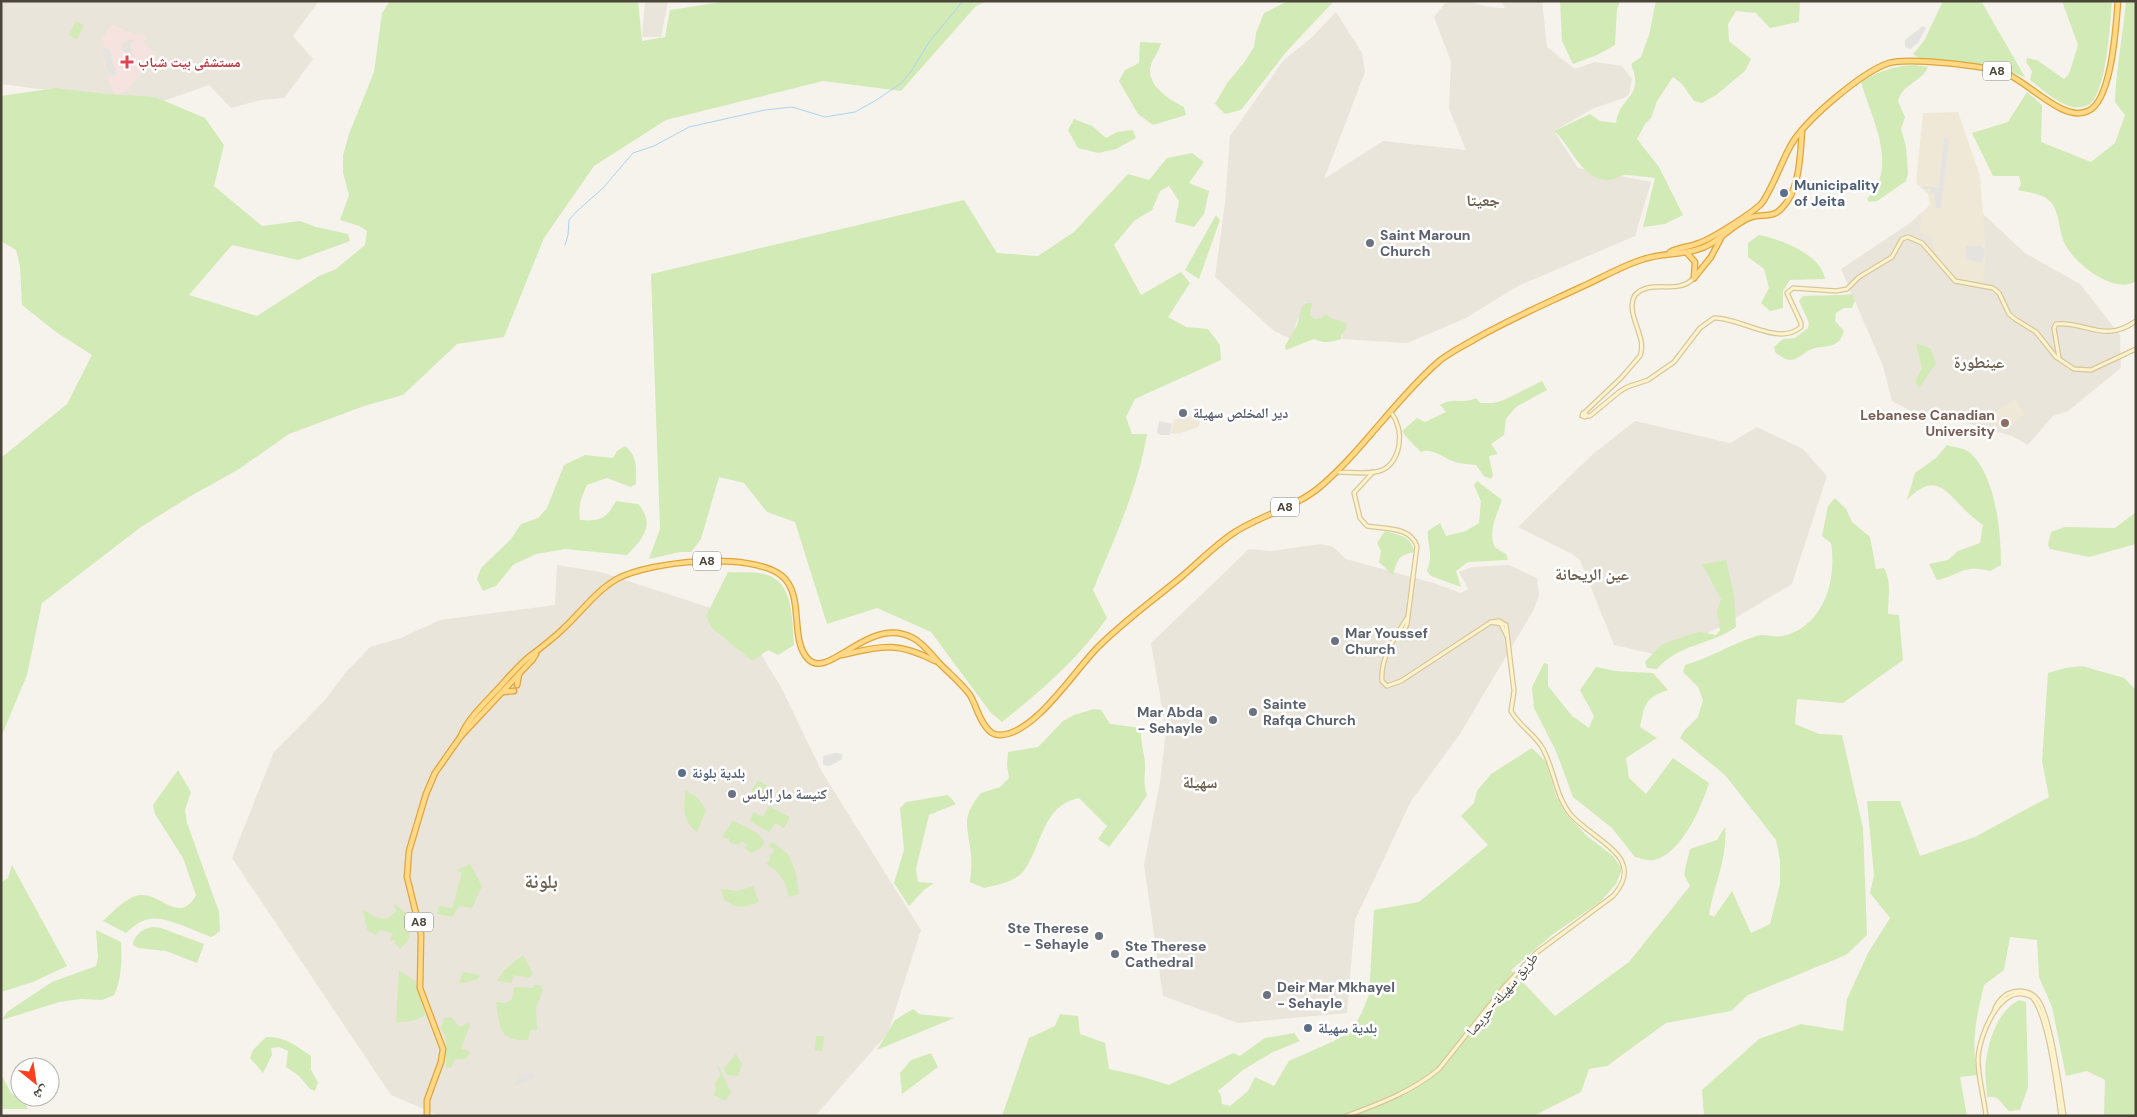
<svg xmlns="http://www.w3.org/2000/svg" width="2137" height="1117" font-family="'DM Sans','Noto Naskh Arabic',sans-serif">
  <rect width="100%" height="100%" fill="#f6f3ec"/>
  <!-- residential -->
  <g fill="#eae5da">
    <path d="M1 1H319L293 36 313 59 284 98 261 100 231 108 209 85 155 104 1 84Z"/>
    <path d="M645 1H668L661 37H642Z"/>
    <path d="M1447 1H1467L1488 7 1505 8 1501 1H1542L1547 47 1575 69 1595 62 1622 66 1632 79 1629 94 1624 98 1594 108 1554 131 1578 168 1651 182 1635 236 1518 286 1464 319 1407 343 1341 339 1344 322 1322 318 1316 320 1310 316 1298 318 1291 339 1274 331 1215 277 1225 203 1230 136 1283 61 1311 38 1336 12 1362 53 1365 72 1324 179 1383 141 1466 150 1449 109 1451 62 1434 17Z"/>
    <path d="M1935 201 1970 202 2025 253 2080 284 2120 335 2121 368 2068 411 2053 416 2028 445 2012 436 1964 422 1915 413 1892 401 1883 366 1841 269 1910 223Z"/>
    <path d="M1635 421 1730 443 1757 427 1803 449 1827 476 1792 584 1722 626 1662 656 1614 645 1580 560 1572 554 1518 527 1593 454Z"/>
    <path d="M1321 544 1333 547 1346 559 1433 583 1461 593 1468 589 1459 572 1472 567 1509 565 1537 578 1539 595 1533 611 1460 734 1411 801 1355 920 1347 1013 1238 1023 1163 996 1144 865 1160 782 1166 731 1151 643 1249 549 1271 551Z"/>
    <path d="M557 565 601 572 738 617 781 687 822 772 921 930 888 1033 815 1116H440L391 1095 232 858 274 752 325 700 346 672 370 647 401 638 440 620 555 605Z"/>
  </g>
  <!-- education -->
  <g fill="#efe8d6">
    <path d="M1958 112 1980 176 1986 254 1983 281 1959 280 1952 277 1935 257 1932 237 1919 231 1922 213 1930 205 1928 194 1916 183 1923 113Z"/>
    <path d="M2015 399 2026 414 2003 431 1990 415Z"/>
    <path d="M1194 413 1203 414 1198 427 1178 434 1171 433 1174 419H1179L1180 415 1189 417Z"/>
  </g>
  <!-- medical -->
  <path fill="#f6e3e0" d="M112 25 139 36 141 33 145 36 146 38 143 42 157 55 126 91 117 95 112 90 100 49 104 47 102 36 107 35 106 31Z"/>
  <!-- green -->
  <g fill="#d2eab5">
    <path d="M390 1H638L642 41 665 37 670 10 728 1H988L976 6 901 91 823 81 666 120 594 166 544 238 504 337 457 344 403 395 364 406 289 434 239 469 189 497 141 527 42 603 27 675 1 737V458L67 404 92 355 56 332 22 305 20 266 16 250 1 241V96L56 88 107 94 155 97 205 118 224 145 214 186 262 226 300 221 316 227 348 234 350 241 298 260 232 245 189 295 257 316 319 276 336 269 365 245 367 231 359 226 340 220 349 195 343 172V156L349 134 374 72 382 13Z"/>
    <path d="M1288 1H1334L1287 51 1241 110 1225 114 1215 104 1227 83 1243 64 1254 47 1256 33 1264 13Z"/>
    <path d="M1560 1H1620L1617 9 1615 45 1597 55 1573 64 1562 41Z"/>
    <path d="M1656 1H1800L1799 22 1770 28 1756 13 1736 11 1728 24 1729 41 1751 59 1745 71 1716 95 1702 103 1694 101 1682 84 1673 77 1657 101 1651 118 1645 124 1637 139 1659 167 1683 215 1665 224 1643 227 1655 178C1645 177 1634 175 1624 175 1619 176 1614 180 1608 180 1582 181 1571 145 1554 131L1590 114 1600 121 1616 123C1620 95 1645 98 1631 64L1641 57 1649 35Z"/>
    <path d="M1943 1H1981L2025 77 1991 66 1920 59 1913 54 1924 41Z"/>
    <path d="M2062 1H2112C2110 24 2107 87 2091 103 2087 107 2078 108 2073 107 2057 104 2042 89 2030 80L2032 71 2026 62 2027 58 2037 60 2064 79 2069 74 2078 45Z"/>
    <path d="M2126 1H2136V281C2115 296 2072 262 2064 242 2059 231 2060 217 2053 205 2046 194 2030 193 2018 190L2021 184 2019 176H1993L1972 133 2008 122 2027 92 2042 105 2041 142 2091 162 2115 143 2125 115 2115 102C2116 68 2123 35 2126 1Z"/>
    <path d="M76 21 84 25 77 39 69 35Z"/>
    <path d="M1140 42 1161 43C1158 53 1157 52 1153 60 1141 82 1168 99 1184 107L1186 115 1153 125 1138 114 1119 81 1125 70 1139 63Z"/>
    <path d="M1915 65 1928 67C1922 82 1902 84 1898 101L1905 117 1901 129 1906 146 1908 173 1906 181 1877 201 1869 202 1867 199C1900 168 1871 117 1861 82 1876 72 1897 65 1915 65Z"/>
    <path d="M1074 119 1092 126 1106 138 1117 132 1133 130 1136 138 1116 149 1098 153 1078 148 1068 130Z"/>
    <path d="M1192 153 1204 162 1189 183 1209 191 1204 214 1194 227 1175 222 1179 201 1169 186 1160 191 1152 210 1134 221 1114 245 1141 295 1181 272 1190 283 1168 317 1186 327 1208 329 1220 345 1221 360 1135 399 1126 417 1132 434H1147C1138 489 1114 539 1093 590L1107 618C1078 659 1041 691 1002 722L991 713 931 632 877 608 827 624 795 522 767 512 744 483 719 477 701 539 691 552H680L649 559 660 529 651 274 964 200 997 253 1038 256 1074 232 1128 174 1149 180 1167 158Z"/>
    <path d="M1216 215 1220 220 1199 279 1185 270Z"/>
    <path d="M1759 235C1780 239 1821 254 1825 279L1790 280 1783 291V308L1770 311 1761 303 1769 288 1764 269 1748 257V243Z"/>
    <path d="M1852 294 1855 300 1852 308H1844L1836 313 1835 321 1844 331C1838 351 1825 344 1812 349 1805 352 1797 360 1790 360 1784 360 1779 355 1775 352L1774 347 1783 339 1795 338 1808 328 1809 323 1799 301 1803 296C1820 295 1835 296 1852 294Z"/>
    <path d="M1306 303H1312L1310 315 1314 319 1322 318 1326 314C1332 321 1339 319 1347 324L1346 329 1341 335V339C1331 342 1324 344 1314 339L1286 350 1285 346 1297 325 1302 307Z"/>
    <path d="M1916 344 1923 345 1931 349 1936 363 1919 388 1915 382 1922 368Z"/>
    <path d="M1542 381 1547 390 1516 407 1506 419 1504 435 1491 444 1498 454 1489 456 1493 476 1491 479 1484 476 1476 465C1469 464 1462 464 1455 462 1445 459 1432 447 1421 452 1417 448 1403 434 1402 431L1417 418 1425 422 1446 412 1440 405C1457 396 1461 405 1476 398L1480 403H1494L1504 400Z"/>
    <path d="M1947 445C1953 447 1964 448 1969 452 1996 475 2001 532 2001 565L1990 571C1962 564 1961 575 1937 580L1929 564 1948 560 1958 551 1980 543 1983 525C1978 521 1972 517 1967 512 1945 490 1935 471 1907 500L1915 473 1936 458Z"/>
    <path d="M625 446C638 457 636 468 636 484L631 487 607 478 587 485C581 498 578 506 580 520 600 522 607 518 616 501L638 504C656 524 643 539 627 555L565 549 536 554 513 565 496 586 483 591 477 579 481 568 511 539 521 524 538 518 547 508 564 465 585 455 613 458 617 451Z"/>
    <path d="M1477 481 1502 500C1498 511 1486 537 1496 548 1498 550 1503 552 1506 554L1508 560 1468 562 1456 571 1461 587 1431 576 1427 571C1434 552 1427 549 1428 531L1440 523 1446 536 1466 531 1479 523 1481 501 1474 485Z"/>
    <path d="M1835 498 1846 509 1852 522 1870 537 1876 569 1884 568C1892 583 1888 597 1888 614L1899 615 1903 660 1843 703 1797 699 1795 724 1819 734 1842 735 1863 828 1867 935 1846 955 1748 995 1731 1011 1666 1023 1607 1066 1589 1069 1581 1092 1533 1116H1002L1029 1038 1055 1026 1060 1014 1078 1016 1080 1034 1105 1043 1109 1069 1136 1075 1169 1085 1233 1053 1240 1056 1265 1038 1294 1033 1300 1041 1273 1052 1243 1070 1218 1091 1221 1096 1222 1104 1230 1106 1248 1091 1255 1077 1274 1086 1289 1061 1334 1041 1352 1030 1362 1012 1369 995 1374 910 1419 902 1488 845 1461 816 1474 803 1477 791 1491 774 1532 748 1546 762 1556 796 1566 814 1587 836 1613 856 1622 869 1616 884 1600 902 1553 934 1511 970 1555 1016 1629 962 1690 886 1684 874 1690 849 1717 840 1725 827C1728 857 1714 885 1709 914L1714 917 1732 891 1751 933 1770 924 1780 884V860L1776 840 1725 775 1680 738 1684 731 1698 717 1703 700 1698 687 1683 672 1685 665C1710 658 1731 644 1756 636 1764 633 1774 638 1782 636 1824 627 1837 580 1831 543L1822 536 1828 506Z"/>
    <path d="M2136 512V544L2089 557 2050 549 2048 545 2051 532 2065 527 2115 528Z"/>
    <path d="M1385 531C1399 535 1412 536 1414 552 1397 556 1398 559 1393 575L1379 562 1381 551 1377 543Z"/>
    <path d="M1726 560 1734 595 1736 627C1711 645 1678 644 1657 669L1647 668 1645 662 1661 645 1674 640 1699 632 1716 635 1720 630 1717 612 1721 599 1702 564Z"/>
    <path d="M728 572C742 573 762 570 774 578 794 590 792 625 794 645L778 655 768 650 752 661 712 628 706 616Z"/>
    <path d="M1544 663 1548 664V686L1572 716 1589 728 1594 716 1580 690 1596 667 1615 671 1653 673 1668 690C1644 698 1645 704 1640 727L1657 738 1626 758 1629 778 1646 794 1673 758 1709 783C1701 808 1682 853 1654 860 1648 861 1640 858 1635 857L1612 828 1573 797 1556 751 1534 708 1532 687Z"/>
    <path d="M2082 666 2124 678 2136 690V1116H2104L2105 1080 2087 1071 2066 1076 2052 1007 2039 977 2037 940 2010 937 2004 970 1984 985C1976 1019 1971 1040 1977 1075L1960 1077 1967 1116H1704L1702 1090 1759 1039 1801 1024 1843 1031 1847 999 1868 953 1890 918 1870 893 1874 875 1867 801H1900L1920 856 1975 837 2049 797 2042 761 2048 673 2065 668Z"/>
    <path d="M1094 709 1101 710 1110 724 1141 728C1140 740 1144 751 1145 763 1146 777 1142 780 1147 795L1138 809 1109 847 1098 839 1107 826 1079 798C1042 806 1043 843 1025 869 1017 882 997 885 984 888L970 882C971 873 972 863 971 854 968 825 960 819 981 793L1000 787 1009 778 1007 765 1008 752 1038 747 1063 721 1074 715Z"/>
    <path d="M178 770 191 792 185 810 187 823 219 912 220 931 212 937C197 932 164 915 149 919 139 921 133 927 126 933L103 921C113 912 127 896 141 895 160 893 181 925 196 895L183 858 155 814 153 805Z"/>
    <path d="M758 780 767 786 761 798 751 791Z"/>
    <path d="M685 791C693 792 703 803 706 810L697 832C682 820 684 810 685 791Z"/>
    <path d="M948 795 956 804 929 815 916 869 918 882 934 883 924 890 909 906 894 883 904 850 900 808 906 802Z"/>
    <path d="M769 806 790 817 784 828 775 823 769 832 749 821 754 812 763 817Z"/>
    <path d="M733 820 757 833 765 842 760 849 751 853 744 847 748 845 741 841 739 845 730 843 729 839 722 837Z"/>
    <path d="M772 842 788 854 796 873 799 894 788 897C789 883 777 869 766 864L770 861 769 857 775 849 768 847Z"/>
    <path d="M470 864 482 886 472 908 459 906 452 917 437 914 439 906 452 908 462 873 457 870Z"/>
    <path d="M12 865 67 966 33 982 1 992V883L8 878Z"/>
    <path d="M753 886 759 902C743 908 738 909 724 900L721 889 738 891Z"/>
    <path d="M394 904 414 919 410 923C409 938 412 938 400 949L395 943 396 940 390 941 393 933 380 930 375 935 367 929 363 910 375 917 386 919 396 912Z"/>
    <path d="M153 927 161 928 204 944 197 963 166 951 138 948 133 945C134 935 143 928 153 927Z"/>
    <path d="M96 930 121 942C122 960 122 978 114 995L102 1000 81 999 59 1002 2 1020 7 1012 52 982 96 966 98 958Z"/>
    <path d="M523 955 532 971V975L529 978 513 975 512 983 497 981 504 970Z"/>
    <path d="M399 970 416 982 425 1015C417 1021 406 1022 396 1022Z"/>
    <path d="M463 972 480 975 479 979 459 984Z"/>
    <path d="M534 985H540L543 990 536 1008 537 1030H530L528 1040C498 1041 500 1028 496 1002L506 1003 512 999 514 987 533 988Z"/>
    <path d="M2019 1000 2026 1002 2028 1078V1087L2020 1110 2009 1111C2001 1104 2000 1095 1987 1097 1987 1086 1984 1073 1986 1061 1989 1039 1998 1011 2019 1000Z"/>
    <path d="M913 1009 919 1014 954 1018 877 1050 895 1020Z"/>
    <path d="M451 1017 459 1027 468 1023 470 1025 461 1048 470 1052 466 1059H455L451 1068 446 1067V1037L441 1029 444 1018Z"/>
    <path d="M816 1036H824L822 1051 815 1050Z"/>
    <path d="M266 1037C285 1036 296 1046 311 1056V1070L318 1082 315 1091 310 1089 299 1076 286 1067 288 1051 279 1047 271 1048 272 1055 263 1073 250 1058 253 1050Z"/>
    <path d="M931 1053 938 1067 902 1094 900 1073 911 1060Z"/>
    <path d="M736 1054 742 1064 738 1076 727 1075 724 1068Z"/>
    <path d="M717 1066 719 1067 731 1093 725 1101 714 1095 716 1088 715 1083 721 1075Z"/>
    <path d="M1 1074 11 1093 26 1105 28 1109H1Z"/>
  </g>
  <!-- parking -->
  <g fill="#e5e3e0">
    <path d="M1923 26 1926 28 1918 43 1910 49 1905 47V40Z"/>
    <path d="M135 39V40L130 42 133 57 123 60 122 57 126 56 122 47 123 44 128 40Z"/>
    <path d="M105 48 109 49 117 74 109 76 101 49Z"/>
    <path d="M1944 138 1949 140 1941 208H1936L1934 194 1931 193V189H1923V186L1939 188Z"/>
    <path d="M1966 246H1982L1985 253 1982 263 1966 259Z"/>
    <path d="M1159 421 1172 424 1170 435H1160L1157 433Z"/>
    <path d="M835 753 842 754V759L830 766 823 765V756Z"/>
    <path d="M532 1072 535 1074 534 1078 515 1086 514 1083 519 1080 518 1076Z"/>
  </g>
  <g fill="none" stroke-linecap="round" stroke-linejoin="round">
    <!-- stream -->
    <path stroke="#a9d4f2" stroke-width="1" d="M565 245 568 235 569 220 576 212 603 188 633 153 654 146 689 127 765 110 792 107 825 117 855 112 878 99 900 84 911 72 929 42 963 1"/>
    <!-- secondary casing -->
    <g stroke="#d6c79b" stroke-width="5.5">
      <g id="secondary">
        <path d="M2059 358 2054 328 2056 324C2086 321 2104 344 2136 321"/>
        <path d="M1583 413 1586 414 1585 417 1582 416Z"/>
        <path d="M1584 413 1621 378 1640 356C1648 336 1624 314 1635 295 1651 278 1677 296 1694 278"/>
        <path d="M1586 416H1590L1619 392 1627 387 1648 380 1674 362 1700 328 1714 318C1740 317 1778 347 1801 327V323L1787 293 1793 288 1836 291 1847 289 1859 277 1892 257 1902 239 1908 237 1922 243 1955 281 1993 288 1999 293 2009 314 2015 319 2036 332 2056 357 2074 369 2091 370 2136 349"/>
        <path d="M1336 472C1365 472 1392 481 1399 445 1401 433 1398 422 1391 412"/>
        <path d="M1373 472 1354 493 1360 518 1367 526C1384 529 1410 526 1417 546L1407 624 1405 629 1398 635"/>
        <path d="M1491 622 1501 624 1507 636"/>
        <path d="M1994 1012C1995 1005 2001 998 2007 994 2018 989 2031 990 2038 1000 2051 1018 2060 1090 2064 1116"/>
        <path d="M1346 1116C1379 1104 1413 1091 1439 1069L1505 986 1536 953 1613 896C1622 886 1628 875 1622 862 1616 847 1584 830 1571 815 1555 796 1555 771 1543 749 1535 734 1519 726 1511 711L1514 691 1506 625 1499 621 1491 622 1401 681 1387 686 1382 681C1380 658 1395 637 1407 618"/>
        <path d="M1986 1116C1984 1097 1978 1078 1978 1059 1979 1035 2001 980 2032 997 2049 1016 2057 1089 2061 1116"/>
      </g>
    </g>
    <!-- trunk casing -->
    <g stroke="#e0a43c" stroke-width="7">
      <g id="trunk">
        <path d="M1670 252C1679 247 1690 247 1699 243 1713 238 1749 215 1760 205 1769 197 1783 158 1791 145 1805 120 1862 72 1889 63 1909 57 1985 66 2005 73 2029 82 2063 123 2088 111 2112 101 2116 25 2118 1"/>
        <path d="M1687 253 1695 262 1694 278"/>
        <path d="M1694 278 1711 257 1721 238"/>
        <path d="M842 655C883 646 897 641 935 661"/>
        <path d="M517 685 519 674"/>
        <path d="M503 692 514 691"/>
        <path d="M461 736C467 720 481 707 493 694 505 682 517 666 530 656 542 647 554 638 565 627 581 612 597 590 617 579 650 561 751 551 782 576 805 595 789 639 808 659 829 681 869 614 913 638 924 644 931 654 939 663 949 673 961 683 970 695 976 705 978 717 986 727 990 732 993 735 1000 735 1035 734 1074 671 1098 647 1123 622 1152 601 1180 578 1198 563 1215 545 1235 532 1261 515 1297 507 1321 486 1363 450 1395 400 1437 363 1448 353 1462 347 1475 339 1510 319 1543 305 1579 288 1600 279 1621 266 1644 259 1661 253 1679 255 1696 250 1717 245 1730 226 1749 218 1761 213 1773 219 1782 208 1800 190 1800 156 1802 132"/>
        <path d="M427 1116V1100L441 1062 443 1049 420 988 421 934 407 877 409 851 426 794 435 773 461 736 533 659 536 654"/>
      </g>
    </g>
    <!-- secondary -->
    <use href="#secondary" stroke="#fff3cd" stroke-width="3"/>
    <!-- trunk -->
    <use href="#trunk" stroke="#ffd985" stroke-width="4.5"/>
  </g>
  <!-- markers -->
  <path fill="#e0444e" stroke="#fff" stroke-width="2" d="M124.5 54.5h5v5h5v5h-5v5h-5v-5h-5v-5h5z"/>
  <g fill="#5c6f8a" stroke="#fff" stroke-width="2">
    <circle cx="1784" cy="193" r="5"/>
    <circle cx="682" cy="773" r="5"/>
    <circle cx="1308" cy="1028" r="5"/>
  </g>
  <g fill="#6b7280" stroke="#fff" stroke-width="2">
    <circle cx="1370" cy="243" r="5"/>
    <circle cx="1183" cy="413" r="5"/>
    <circle cx="1335" cy="641" r="5"/>
    <circle cx="1253" cy="712" r="5"/>
    <circle cx="1213" cy="720" r="5"/>
    <circle cx="732" cy="794" r="5"/>
    <circle cx="1099" cy="936" r="5"/>
    <circle cx="1115" cy="954" r="5"/>
    <circle cx="1267" cy="995" r="5"/>
  </g>
  <circle fill="#8d6e63" stroke="#fff" stroke-width="2" cx="2005" cy="423" r="5"/>
  <g text-anchor="middle" dominant-baseline="central" stroke-width="5" stroke-linejoin="round" paint-order="stroke">
    <!-- shield labels -->
    <g fill="#fff" stroke="#817c74" stroke-width="1">
      <rect x="1983" y="61.5" width="28" height="19" rx="4"/>
      <rect x="1271" y="497.5" width="28" height="19" rx="4"/>
      <rect x="693" y="551.5" width="28" height="19" rx="4"/>
      <rect x="405" y="912.5" width="28" height="19" rx="4"/>
    </g>
    <g font-size="12" font-weight="bold" fill="#4b4439">
      <text x="1997" y="71">A8</text>
      <text x="1285" y="507">A8</text>
      <text x="707" y="561">A8</text>
      <text x="419" y="922">A8</text>
    </g>
    <!-- health labels -->
    <g font-size="14" font-weight="bold" fill="#be3a42" stroke="#fff" text-anchor="start">
      <text x="138" y="62">مستشفى بيت شباب</text>
    </g>
    <!-- service labels -->
    <g font-size="14" font-weight="bold" fill="#4e5e75" stroke="#fff" text-anchor="start">
      <text x="1794" y="185">Municipality<tspan x="1794" dy="16">of Jeita</tspan></text>
      <text x="692" y="773">بلدية بلونة</text>
      <text x="1318" y="1028">بلدية سهيلة</text>
    </g>
    <!-- worship labels -->
    <g font-size="14" font-weight="bold" fill="#5b616d" stroke="#fff" text-anchor="start">
      <text x="1380" y="235">Saint Maroun<tspan x="1380" dy="16">Church</tspan></text>
      <text x="1193" y="413">دير المخلص سهيلة</text>
      <text x="1345" y="633">Mar Youssef<tspan x="1345" dy="16">Church</tspan></text>
      <text x="1263" y="704">Sainte<tspan x="1263" dy="16">Rafqa Church</tspan></text>
      <text x="1203" y="712" text-anchor="end">Mar Abda<tspan x="1203" dy="16">- Sehayle</tspan></text>
      <text x="742" y="794">كنيسة مار إلياس</text>
      <text x="1089" y="928" text-anchor="end">Ste Therese<tspan x="1089" dy="16">- Sehayle</tspan></text>
      <text x="1125" y="946">Ste Therese<tspan x="1125" dy="16">Cathedral</tspan></text>
      <text x="1277" y="987">Deir Mar Mkhayel<tspan x="1277" dy="16">- Sehayle</tspan></text>
    </g>
    <!-- education labels -->
    <g font-size="14" font-weight="bold" fill="#785e54" stroke="#fff" text-anchor="end">
      <text x="1995" y="415">Lebanese Canadian<tspan x="1995" dy="16">University</tspan></text>
    </g>
    <!-- street labels -->
    <g font-size="14" fill="#4b4439" stroke="#fff">
      <text transform="translate(1502 994) rotate(-50)">طريق سهيلة-حريصا</text>
    </g>
    <!-- quarter labels -->
    <g font-size="16" font-weight="bold" fill="#6e6250" stroke="#fff">
      <text x="1483" y="200">جعيتا</text>
      <text x="1979" y="362">عينطورة</text>
      <text x="1592" y="574">عين الريحانة</text>
      <text x="1200" y="782">سهيلة</text>
    </g>
    <!-- district labels -->
    <g font-size="19" font-weight="bold" fill="#6e6250" stroke="#fff">
      <text x="541" y="881">بلونة</text>
    </g>
  </g>
  <!-- border -->
  <rect width="2137" height="1117" fill="none" stroke="#4b4439" stroke-width="5"/>
  <!-- north arrow -->
  <g transform="translate(35 1082) rotate(150)"><circle r="24" fill="#ffffff" stroke="#b7b4b0"/>
  <path d="M0-4L9 19L0 12L-9 19Z" fill="#fc3f1d"/>
  <text y="-8" font-size="14" font-weight="bold" text-anchor="middle" fill="#4b4439">ش</text>
  </g>
</svg>
